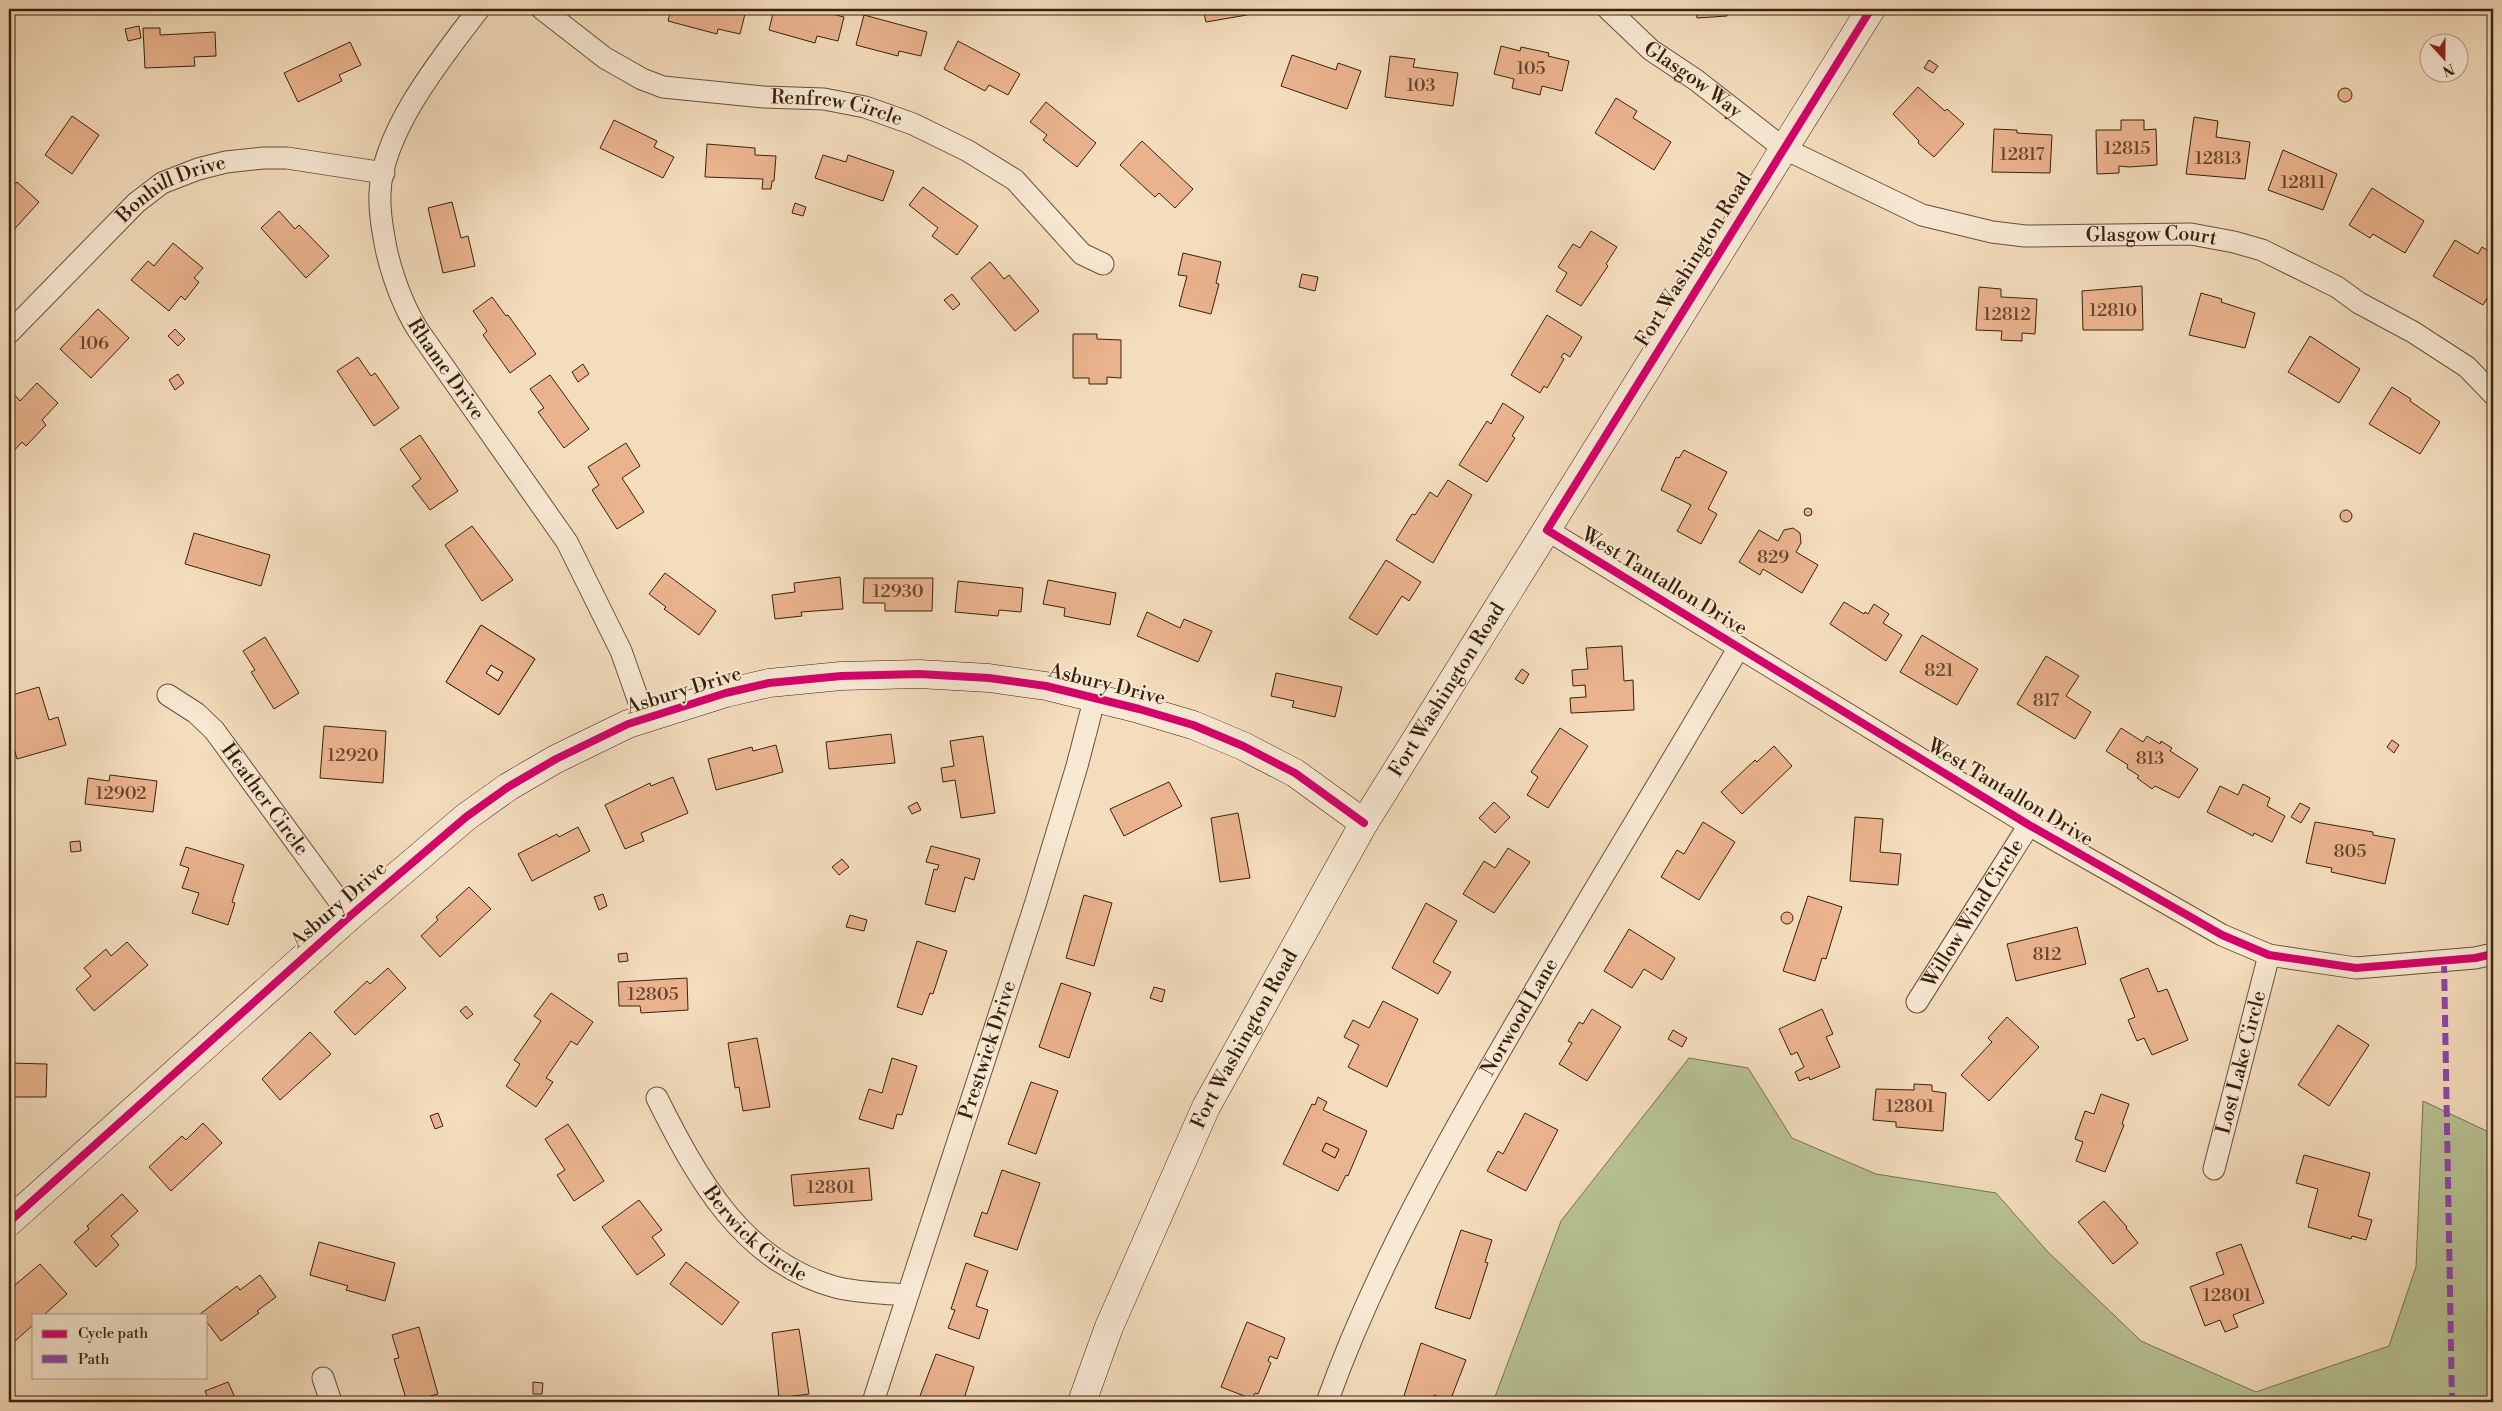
<svg xmlns="http://www.w3.org/2000/svg" width="2502" height="1411" font-family="'Libre Bodoni',serif">
  <rect width="100%" height="100%" fill="#f4ddbd"/>
  <filter id="stains"><feTurbulence type="fractalNoise" baseFrequency=".004" numOctaves="4"/><feColorMatrix values="0 0 0 0 .2 0 0 0 0 .09 0 0 0 0 .02 0 0 0 .5 -.17"/></filter>
  <radialGradient id="worn" r=".72"><stop offset=".6" stop-color="#630" stop-opacity="0"/><stop offset="1" stop-color="#630" stop-opacity=".3"/></radialGradient>
  <!-- green -->
  <path fill="#b7c294" stroke="#787250" d="M1689 1058 1748 1068 1792 1138 1876 1174 1996 1193 2047 1251 2141 1341 2256 1392 2389 1346 2416 1267 2423 1101 2493 1134V1402H1493L1561 1221Z"/>
  <!-- building -->
  <g fill="#eab38e" stroke="#39210d" fill-rule="evenodd">
    <path d="M671 9H742L746 10 740 34 718 29 717 34 668 21Z"/>
    <path d="M774 9H812L844 17 838 41 817 36 815 43 769 30Z"/>
    <path d="M1203 9H1245L1247 15 1206 22Z"/>
    <path d="M1696 9H1727V16L1697 18Z"/>
    <path d="M864 15 927 32 921 56 899 51 898 56 856 45Z"/>
    <path d="M139 26 141 38 128 41 125 29Z"/>
    <path d="M143 28H160V35L215 32 216 56 194 57 195 66 145 68Z"/>
    <path d="M958 41 1020 74 1008 95 989 85 985 91 944 69Z"/>
    <path d="M350 42 361 65 339 75 342 81 298 102 284 73Z"/>
    <path d="M1501 46 1520 51 1521 47 1549 53 1548 56 1569 61 1562 91 1542 86 1540 95 1512 88 1514 79 1494 74Z"/>
    <path d="M1292 55 1336 70 1338 63 1361 71 1347 109 1281 86Z"/>
    <path d="M1390 56 1415 59 1413 67 1458 73 1453 106 1385 97Z"/>
    <path d="M1929 60 1938 66 1933 73 1924 68Z"/>
    <path d="M1918 87 1945 111 1947 109 1964 124 1934 157 1918 143 1919 141 1893 114Z"/>
    <circle cx="2345" cy="95" r="7"/>
    <path d="M1616 98 1637 111 1633 118 1671 142 1654 170 1595 133Z"/>
    <path d="M1046 102 1096 143 1077 167 1043 140 1047 135 1030 122Z"/>
    <path d="M72 116 99 135 72 174 45 155Z"/>
    <path d="M2194 117 2218 121 2216 137 2250 142 2245 179 2186 174Z"/>
    <path d="M614 120 657 141 654 147 674 157 663 178 600 148Z"/>
    <path d="M2121 120H2144V130L2156 129 2157 165 2129 167 2119 166V173L2097 174 2096 130H2121Z"/>
    <path d="M1994 129 2017 130V133L2052 135 2050 173 1992 172Z"/>
    <path d="M1142 141 1193 189 1175 208 1159 193 1155 197 1120 165Z"/>
    <path d="M707 144 755 148V155L776 156 774 181H772L771 189H762L763 179 705 177Z"/>
    <path d="M2283 150 2337 174 2323 210 2268 190Z"/>
    <path d="M823 155 846 162 848 155 894 171 883 201 815 178Z"/>
    <path d="M17 182 39 202 9 235V187L11 189Z"/>
    <path d="M923 187 978 226 957 255 932 236 938 228 909 205Z"/>
    <path d="M2372 188 2424 221 2405 253 2373 234 2370 238 2349 225Z"/>
    <path d="M452 202 461 238 468 236 475 266 443 273 428 208Z"/>
    <path d="M795 203 806 207 803 216 792 213Z"/>
    <path d="M279 211 295 229 299 225 329 256 306 278 261 228Z"/>
    <path d="M1591 231 1617 247 1606 264 1608 266 1581 306 1556 291 1567 273 1558 267 1573 244 1580 248Z"/>
    <path d="M2455 240 2478 254 2482 247 2493 254V289L2483 305 2433 276Z"/>
    <path d="M173 243 203 268 194 278 199 282 185 300 181 296 169 311 131 280 148 261 154 266Z"/>
    <path d="M1183 253 1221 262 1216 283 1219 284 1211 314 1179 306 1187 276 1178 275Z"/>
    <path d="M990 262 1004 279 1009 275 1039 311 1015 331 971 278Z"/>
    <path d="M1302 274 1318 277 1315 291 1299 287Z"/>
    <path d="M2142 286 2143 330H2083L2082 291Z"/>
    <path d="M1979 287 2001 289V297L2037 299 2035 334 2022 333V341L2001 340 2002 331 1976 330Z"/>
    <path d="M2201 293 2222 299 2221 302 2255 313 2245 348 2189 335Z"/>
    <path d="M952 294 960 304 953 310 944 300Z"/>
    <path d="M492 297 506 316 508 315 536 354 510 373 483 335 487 331 473 311Z"/>
    <path d="M98 309 129 338 91 378 60 349Z"/>
    <path d="M1547 315 1582 337 1570 357 1564 353 1561 357 1564 359 1547 388 1544 386 1540 393 1511 375Z"/>
    <path d="M175 329 185 339 178 346 168 336Z"/>
    <path d="M1073 334H1097V339L1121 340V378L1107 377V384H1089V378H1073Z"/>
    <path d="M2310 336 2360 369 2339 403 2288 372Z"/>
    <path d="M358 357 371 376 375 373 399 408 374 426 337 371Z"/>
    <path d="M583 364 589 374 578 382 572 372Z"/>
    <path d="M178 374 184 383 175 390 169 380Z"/>
    <path d="M550 375 589 429 564 448 538 412 544 408 530 389Z"/>
    <path d="M37 383 58 403 42 420 46 425 26 446 22 442 10 455 9 401 15 395 20 401Z"/>
    <path d="M2392 387 2411 399 2410 401 2440 422 2420 454 2369 424Z"/>
    <path d="M1503 403 1524 417 1512 436 1515 438 1487 482 1459 465 1487 421 1491 424Z"/>
    <path d="M420 435 458 491 430 510 412 486 421 479 400 449Z"/>
    <path d="M626 443 640 466 622 478 644 512 617 529 592 490 599 485 588 467Z"/>
    <path d="M1684 450 1727 472 1708 509 1717 514 1701 544 1677 531 1691 505 1661 490 1676 457 1679 458Z"/>
    <path d="M1448 480 1472 495 1433 563 1396 540 1412 514 1415 515 1430 492 1437 497Z"/>
    <circle cx="1808" cy="512" r="4"/>
    <circle cx="2346" cy="516" r="6"/>
    <path d="M472 526 513 580 482 601 445 545Z"/>
    <path d="M1793 528 1800 533 1801 543 1796 552 1818 565 1802 593 1763 569 1760 575 1739 562 1759 530 1778 541 1784 530Z"/>
    <path d="M194 533 270 555 261 586 185 564Z"/>
    <path d="M1386 560 1421 582 1409 601 1402 596 1377 635 1349 618Z"/>
    <path d="M665 573 716 611 699 635 664 609 666 607 649 594Z"/>
    <path d="M840 577 843 609 801 612 802 616 775 619 772 595 795 592 794 583Z"/>
    <path d="M864 578H933L932 611H885V603H863Z"/>
    <path d="M1048 580 1116 593 1110 625 1064 616 1065 608 1043 604Z"/>
    <path d="M958 581 1023 588 1021 612 999 610 998 616 955 612Z"/>
    <path d="M1844 602 1864 614 1865 612 1868 614 1874 604 1889 614 1883 623 1902 635 1886 661 1830 624Z"/>
    <path d="M1147 612 1180 628 1184 619 1212 631 1198 662 1137 636Z"/>
    <path d="M481 625 535 659 499 715 446 682ZM491 665 503 672 498 681 486 673Z"/>
    <path d="M481 625 535 659 499 715 446 682ZM491 665 503 672 498 681 486 673Z"/>
    <path d="M1922 635 1978 669 1957 705 1900 672Z"/>
    <path d="M265 637 299 693 274 709 251 672 255 670 243 651Z"/>
    <path d="M1622 646 1624 681 1633 680 1634 710 1571 713 1570 698 1586 697 1585 685 1573 686 1572 670 1588 669 1586 648Z"/>
    <path d="M2046 656 2079 676 2066 696 2091 712 2075 739 2017 704Z"/>
    <path d="M1522 669 1529 674 1523 684 1515 679Z"/>
    <path d="M1276 673 1342 687 1335 717 1292 707 1294 701 1271 696Z"/>
    <path d="M39 687 49 720 58 717 66 745 17 759 9 730V696Z"/>
    <path d="M324 726 386 731 383 783 320 778Z"/>
    <path d="M1560 728 1588 746 1548 808 1527 795 1538 777 1531 772Z"/>
    <path d="M2121 728 2143 742 2147 736 2160 744 2161 741 2172 748 2170 751 2198 769 2179 798 2155 786 2152 789 2137 778 2139 776 2127 768 2128 765 2106 751Z"/>
    <path d="M891 734 895 763 829 769 826 742Z"/>
    <path d="M983 736 995 813 961 818 955 780 943 782 941 768 954 766 950 741Z"/>
    <path d="M2392 740 2399 745 2394 753 2387 747Z"/>
    <path d="M776 745 783 772 716 790 708 759 752 747 753 751Z"/>
    <path d="M1774 746 1792 766 1742 814 1721 792 1755 760 1757 762Z"/>
    <path d="M110 775 157 781 153 812 85 804 88 778 109 781Z"/>
    <path d="M673 777 688 813 641 833 644 841 625 849 605 805 650 783 651 786Z"/>
    <path d="M1169 782 1182 806 1124 836 1110 809Z"/>
    <path d="M2243 784 2270 798 2267 806 2285 816 2272 842 2254 833 2253 836 2207 812 2220 786 2238 795Z"/>
    <path d="M917 802 921 810 912 814 908 807Z"/>
    <path d="M1494 802 1510 817 1495 833 1479 818Z"/>
    <path d="M2300 803 2310 808 2301 823 2291 817Z"/>
    <path d="M1238 813 1250 878 1220 882 1211 818Z"/>
    <path d="M1855 817 1883 819 1880 852 1901 854 1898 885 1850 881Z"/>
    <path d="M1703 822 1735 842 1699 900 1661 877 1677 850 1684 854Z"/>
    <path d="M2315 822 2373 832V835L2395 839 2385 884 2331 872 2332 868 2306 863Z"/>
    <path d="M578 827 590 851 532 881 518 854 557 834 559 837Z"/>
    <path d="M80 841 81 851 71 852 70 842Z"/>
    <path d="M931 846 980 859 974 880 965 877 955 912 925 904 934 869 937 870 939 865 926 862Z"/>
    <path d="M186 847 244 865 232 902 235 903 228 925 192 913 199 893 182 888 189 868 180 865Z"/>
    <path d="M1508 848 1530 862 1494 913 1463 894 1484 861 1495 868Z"/>
    <path d="M842 859 849 867 839 875 832 867Z"/>
    <path d="M469 887 491 909 440 957 421 936 438 920 436 917Z"/>
    <path d="M603 894 607 906 599 910 594 897Z"/>
    <path d="M1084 895 1112 903 1094 966 1066 958Z"/>
    <path d="M1808 896 1842 907 1826 959 1822 958 1815 981 1783 971Z"/>
    <path d="M1426 903 1457 921 1433 962 1451 972 1438 994 1392 968Z"/>
    <circle cx="1787" cy="918" r="6"/>
    <path d="M850 915 867 920 864 931 846 927Z"/>
    <path d="M2077 927 2086 964 2016 981 2007 944Z"/>
    <path d="M1629 929 1675 958 1662 980 1644 969 1632 988 1604 971Z"/>
    <path d="M917 941 947 951 933 994 930 993 922 1015 897 1007Z"/>
    <path d="M127 942 148 965 94 1011 76 989 91 976 84 968 106 949 111 956Z"/>
    <path d="M627 953 628 961 619 962 618 954Z"/>
    <path d="M388 968 406 988 355 1035 334 1012 367 981 370 984Z"/>
    <path d="M2148 968 2158 992 2167 989 2188 1040 2152 1055 2144 1038 2137 1041 2128 1020 2135 1017 2120 979Z"/>
    <path d="M687 978 688 1010 641 1013 640 1006H619L618 982Z"/>
    <path d="M1061 983 1091 993 1069 1058 1039 1047Z"/>
    <path d="M1154 987 1165 990 1162 1002 1150 998Z"/>
    <path d="M551 993 593 1022 577 1045 571 1041 546 1078 553 1082 536 1107 506 1086 520 1064 514 1060 541 1021 534 1016Z"/>
    <path d="M1383 1001 1418 1019 1387 1087 1348 1067 1359 1045 1344 1037 1353 1020 1369 1028Z"/>
    <path d="M466 1006 473 1014 467 1019 460 1011Z"/>
    <path d="M1592 1009 1621 1027 1587 1081 1559 1064 1572 1043 1568 1041 1579 1022 1583 1024Z"/>
    <path d="M1822 1009 1833 1034 1826 1037 1840 1067 1810 1080 1809 1077 1799 1081 1795 1072 1804 1067 1797 1052 1791 1055 1779 1029Z"/>
    <path d="M2007 1017 2039 1047 1989 1101 1961 1075 1992 1042 1988 1038Z"/>
    <path d="M2338 1025 2369 1045 2329 1106 2298 1085Z"/>
    <path d="M1673 1030 1687 1038 1682 1047 1668 1039Z"/>
    <path d="M310 1032 331 1054 280 1100 262 1079Z"/>
    <path d="M757 1038 770 1107 743 1111 739 1087 735 1088 728 1043Z"/>
    <path d="M892 1058 917 1066 902 1115 897 1114 893 1129 859 1119 869 1089 882 1093Z"/>
    <path d="M9 1063 47 1064 46 1097H9Z"/>
    <path d="M1031 1082 1058 1091 1036 1154 1008 1144Z"/>
    <path d="M1914 1084 1932 1085V1091L1946 1093 1943 1131 1896 1127V1122L1873 1120 1876 1089 1914 1090Z"/>
    <path d="M2101 1094 2129 1104 2122 1124 2124 1125 2105 1172 2076 1161 2083 1142 2075 1139 2085 1111 2094 1114Z"/>
    <path d="M1318 1097 1327 1102 1323 1110 1367 1131 1348 1176 1346 1175 1338 1191 1283 1164 1312 1104 1315 1105ZM1326 1143 1339 1149 1335 1158 1322 1151Z"/>
    <path d="M438 1113 443 1126 435 1129 430 1116Z"/>
    <path d="M1525 1113 1558 1130 1526 1191 1487 1171 1498 1151 1503 1154Z"/>
    <path d="M203 1123 222 1143 171 1191 149 1167 182 1136 186 1140Z"/>
    <path d="M568 1124 604 1181 574 1201 557 1175 565 1170 545 1139Z"/>
    <path d="M1326 1143 1339 1149 1335 1158 1322 1151Z"/>
    <path d="M2304 1155 2370 1173 2358 1216 2372 1220 2366 1240 2352 1236 2351 1239 2308 1227 2318 1189 2296 1183Z"/>
    <path d="M869 1168 872 1200 794 1206 791 1175Z"/>
    <path d="M1002 1170 1040 1183 1017 1250 974 1236 982 1212 987 1214Z"/>
    <path d="M122 1194 138 1211 111 1236 119 1245 96 1267 74 1242 89 1229 87 1226Z"/>
    <path d="M639 1200 662 1230 652 1237 665 1255 637 1275 602 1227Z"/>
    <path d="M2104 1201 2127 1227 2126 1228 2138 1243 2113 1264 2078 1222Z"/>
    <path d="M1461 1230 1492 1240 1485 1262 1488 1263 1470 1319 1435 1308Z"/>
    <path d="M319 1242 395 1263 385 1301 346 1290 348 1286 310 1275Z"/>
    <path d="M2241 1244 2264 1303 2233 1315 2238 1327 2225 1332 2220 1320 2205 1326 2190 1287 2224 1274 2216 1253Z"/>
    <path d="M686 1262 739 1302 722 1325 670 1284Z"/>
    <path d="M966 1263 988 1271 976 1306 988 1310 979 1339 948 1328 955 1310 951 1309Z"/>
    <path d="M40 1264 67 1294 44 1315H34V1324L14 1342 9 1336V1290Z"/>
    <path d="M260 1275 276 1297 257 1311 259 1313 221 1341 206 1321V1315L200 1314 237 1286 240 1290Z"/>
    <path d="M1247 1322 1285 1338 1277 1359 1270 1356 1268 1361 1271 1363 1258 1394 1255 1393 1252 1399 1221 1387Z"/>
    <path d="M419 1327 438 1394 407 1402 394 1359 399 1358 392 1335Z"/>
    <path d="M799 1329 809 1394 779 1398 772 1333Z"/>
    <path d="M1421 1343 1466 1360 1450 1401 1434 1395 1431 1402H1402Z"/>
    <path d="M936 1354 974 1367 963 1402 918 1401Z"/>
    <path d="M228 1382 237 1402H210L205 1391Z"/>
    <path d="M533 1382 543 1383 542 1394H533Z"/>
  </g>
  <g fill="none" stroke-linecap="round" stroke-linejoin="round">
    <!-- street casing -->
    <g stroke="#685039" stroke-width="23">
      <g id="street">
        <path id="s1" d="M479 9C443 56 382 131 380 193 379 213 383 234 387 253 394 281 403 306 418 330L567 542 621 651 645 719"/>
        <path id="s2" d="M542 9 605 58 642 79 663 87 764 97 824 99 865 107 913 124 968 151 1015 180 1082 254 1103 264"/>
        <path id="s3" d="M1608 9 1651 50 1696 80 1783 148 1922 215 1992 232 2025 236 2191 234 2234 242 2262 250 2337 287 2359 303 2413 332 2467 367 2493 394"/>
        <path id="s4" d="M9 333 136 203 162 183 198 169 226 162 263 158H287L384 173"/>
        <path d="M1547 530 2029 825 2222 935 2269 955 2356 968 2475 958 2493 954"/>
        <path id="s5" d="M168 695 196 713 214 730 350 916"/>
        <path id="s6" d="M1917 1002 2029 825"/>
        <path id="s7" d="M657 1098C697 1178 742 1261 835 1287 858 1293 883 1293 907 1295"/>
        <path id="s8" d="M2214 1169 2269 955"/>
        <path d="M323 1378 331 1402"/>
        <path id="s9" d="M873 1402 1035 905 1077 766 1095 697"/>
        <path id="s10" d="M1327 1402C1368 1288 1426 1180 1486 1075 1568 931 1656 790 1739 647"/>
      </g>
    </g>
    <!-- secondary casing -->
    <g stroke="#39210d" stroke-width="29">
      <g id="secondary">
        <path d="M9 1222 350 916 466 817 508 787 556 759 628 724 726 693 769 683 841 676 919 674 989 678 1046 686 1139 709 1193 725 1243 746 1295 773 1364 823"/>
        <path id="s11" d="M1082 1402 1109 1327 1206 1107 1364 823 1871 9"/>
      </g>
    </g>
    <!-- street -->
    <use href="#street" stroke="#f8e9d4" stroke-width="21"/>
    <!-- secondary -->
    <use href="#secondary" stroke="#f8e9d4" stroke-width="28"/>
    <!-- quiet -->
    <path stroke="#8e44ad" stroke-width="6" stroke-dasharray="12 6" stroke-linecap="butt" d="M2444 961 2452 1402"/>
    <!-- cycleway casing -->
    <g stroke="#f8e9d4" stroke-width="11">
      <g id="cycleway">
        <path d="M1871 9 1547 530 2029 825 2222 935 2269 955 2356 968 2475 958 2493 954"/>
        <path d="M9 1222 350 916 466 817 508 787 556 759 628 724 726 693 769 683 841 676 919 674 989 678 1046 686 1139 709 1193 725 1243 746 1295 773 1364 823"/>
      </g>
    </g>
    <!-- cycleway -->
    <use href="#cycleway" stroke="#d6006c" stroke-width="8"/>
  </g>
  <g text-anchor="middle" dominant-baseline="central" stroke-width="4" stroke-linejoin="round" paint-order="stroke">
    <!-- number labels -->
    <g font-size="18" fill="#65462d">
      <text x="1531" y="68">105</text>
      <text x="1421" y="85">103</text>
      <text x="2127" y="148">12815</text>
      <text x="2022" y="154">12817</text>
      <text x="2218" y="158">12813</text>
      <text x="2303" y="182">12811</text>
      <text x="2113" y="310">12810</text>
      <text x="2007" y="314">12812</text>
      <text x="94" y="343">106</text>
      <text x="1773" y="557">829</text>
      <text x="898" y="591">12930</text>
      <text x="1939" y="670">821</text>
      <text x="2046" y="700">817</text>
      <text x="353" y="755">12920</text>
      <text x="2150" y="758">813</text>
      <text x="121" y="793">12902</text>
      <text x="2350" y="851">805</text>
      <text x="2047" y="954">812</text>
      <text x="653" y="994">12805</text>
      <text x="1910" y="1106">12801</text>
      <text x="831" y="1187">12801</text>
      <text x="2227" y="1295">12801</text>
    </g>
    <!-- street labels -->
    <g font-size="20" fill="#39210d" stroke="#f8e9d4">
      <text stroke="none"><textPath href="#s3" startOffset="111">Glasgow Way</textPath></text>
      <text stroke="none"><textPath href="#s2" startOffset="320">Renfrew Circle</textPath></text>
      <text stroke="none"><textPath href="#s4" startOffset="220">Bonhill Drive</textPath></text>
      <text stroke="none"><textPath href="#s3" startOffset="610">Glasgow Court</textPath></text>
      <text transform="translate(1694 260) rotate(-58)">Fort Washington Road</text>
      <text stroke="none"><textPath href="#s1" startOffset="404">Rhame Drive</textPath></text>
      <text transform="translate(1664 582) rotate(31)">West Tantallon Drive</text>
      <text transform="translate(1107 685) rotate(14)">Asbury Drive</text>
      <text stroke="none"><textPath href="#s11" startOffset="802">Fort Washington Road</textPath></text>
      <text transform="translate(684 691) rotate(-17)">Asbury Drive</text>
      <text transform="translate(2010 793) rotate(31)">West Tantallon Drive</text>
      <text stroke="none"><textPath href="#s5" startOffset="144">Heather Circle</textPath></text>
      <text transform="translate(339 905) rotate(-41)">Asbury Drive</text>
      <text stroke="none"><textPath href="#s6" startOffset="105">Willow Wind Circle</textPath></text>
      <text stroke="none"><textPath href="#s10" startOffset="431">Norwood Lane</textPath></text>
      <text stroke="none"><textPath href="#s11" startOffset="398">Fort Washington Road</textPath></text>
      <text stroke="none"><textPath href="#s9" startOffset="370">Prestwick Drive</textPath></text>
      <text stroke="none"><textPath href="#s8" startOffset="110">Lost Lake Circle</textPath></text>
      <text stroke="none"><textPath href="#s7" startOffset="170">Berwick Circle</textPath></text>
    </g>
  </g>
  <!-- margin -->
  <rect width="2502" height="1411" fill="none" stroke="#f4ddbd" stroke-width="30"/>
  <rect x="10" y="10" width="2482" height="1391" fill="none" stroke="#39210d" stroke-width="2.5"/>
  <rect x="15" y="15" width="2472" height="1381" fill="none" stroke="#39210d"/>
  <!-- legend -->
  <rect x="32" y="1314" width="175" height="65" fill="#f8e9d4" stroke="#ac9984"/>
  <rect x="42" y="1330" width="25" height="8" fill="#d6006c" stroke="#ac9984"/>
  <text x="78" y="1338" font-size="15" fill="#39210d">Cycle path</text>
  <rect x="42" y="1355" width="25" height="8" fill="#8e44ad" stroke="#ac9984"/>
  <text x="78" y="1364" font-size="15" fill="#39210d">Path</text>
  <!-- north arrow -->
  <g transform="translate(2444 58) rotate(159)"><circle r="24" fill="#f8e9d4" stroke="#ac9984"/>
  <path d="M0-4L9 19L0 12L-9 19Z" fill="#8f2418"/>
  <text y="-8" font-size="14" font-weight="bold" text-anchor="middle" fill="#39210d">N</text>
  </g>
  <rect width="100%" height="100%" filter="url(#stains)"/>
  <rect width="100%" height="100%" fill="url(#worn)"/>
</svg>
